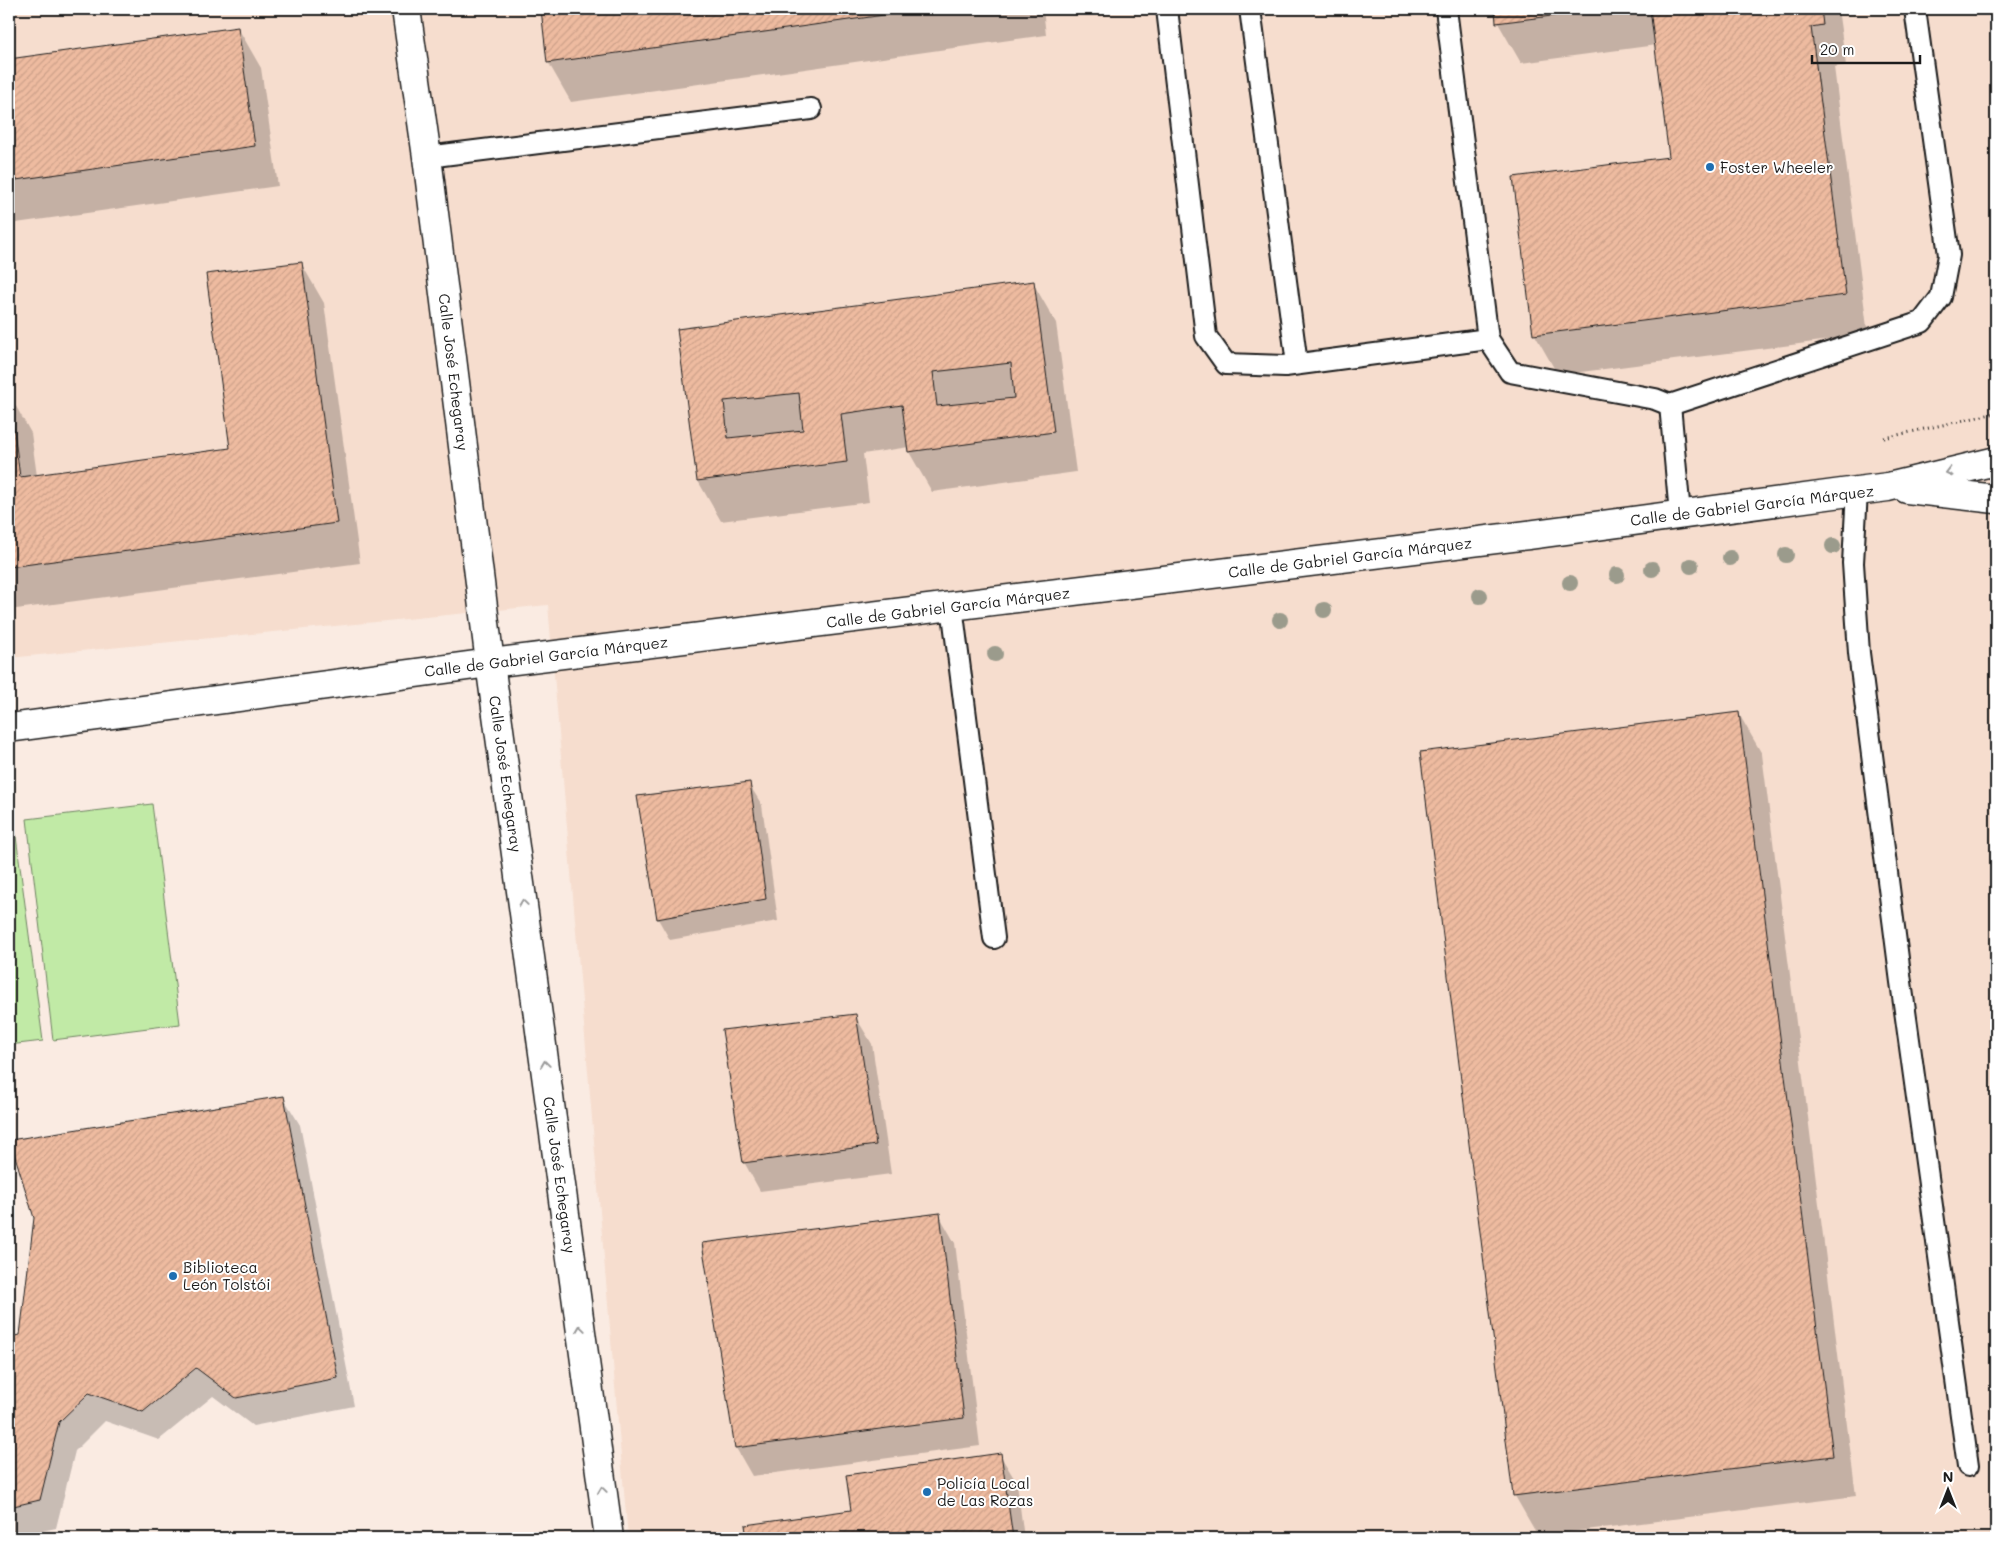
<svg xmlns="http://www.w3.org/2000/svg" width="2005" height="1547" font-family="Mali,sans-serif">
  <defs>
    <pattern id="building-hatch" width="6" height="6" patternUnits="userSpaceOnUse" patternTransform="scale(1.25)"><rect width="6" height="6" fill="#eebba0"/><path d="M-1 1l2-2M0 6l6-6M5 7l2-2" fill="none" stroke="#cca089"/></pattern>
  </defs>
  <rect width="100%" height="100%" fill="#faebe2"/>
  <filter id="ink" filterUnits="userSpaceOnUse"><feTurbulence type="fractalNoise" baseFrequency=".02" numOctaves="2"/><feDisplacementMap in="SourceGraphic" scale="10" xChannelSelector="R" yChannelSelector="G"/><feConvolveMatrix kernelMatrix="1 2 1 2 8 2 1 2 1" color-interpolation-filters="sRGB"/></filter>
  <g filter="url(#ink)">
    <!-- built -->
    <path fill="#f6ddce" d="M9 9H1996V1538H628L548 605 9 658Z"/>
    <!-- pitch -->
    <g fill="#c1eaa6" stroke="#6e8361">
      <path d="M152 804 180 1024 53 1040 27 819Z"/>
      <path d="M14 821 43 1041 9 1045V822Z"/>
    </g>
    <!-- shadow -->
    <g fill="#0003">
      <path d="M542 9H1043L1046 35 571 102 548 62Z"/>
      <path d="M1496 9H1838L1846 65 1834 67 1868 335 1558 375 1535 335 1514 178 1670 158 1656 45 1521 63 1498 23Z"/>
      <path d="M238 28 261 68 278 186 9 224V60Z"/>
      <path d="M301 263 324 303 360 563 9 610V394L31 433 37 476 232 449Z"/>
      <path d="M1033 283 1056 323 1076 472 932 492 909 452V447L863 454 869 502 721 521 698 481 678 330Z"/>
      <path d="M1739 714 1762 754 1856 1496 1538 1536 1515 1496 1421 753Z"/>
      <path d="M749 784 762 805 778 921 670 940 658 919Z"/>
      <path d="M855 1016 872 1044 891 1174 760 1191 744 1162Z"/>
      <path d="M283 1097 300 1125 354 1406 253 1426 213 1396 159 1440 105 1421 75 1451 56 1528 9 1538V1339L21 1336Z"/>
      <path d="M939 1215 955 1243 980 1446 752 1476 736 1448Z"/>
      <path d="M1000 1455 1017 1483 1024 1538H748L746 1526 852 1511Z"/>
    </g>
    <!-- building -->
    <g fill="url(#building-hatch)" stroke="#1c1c1c" fill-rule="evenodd">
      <path d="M541 9H926L547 63Z"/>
      <path d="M1495 9H1607L1496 23Z"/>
      <path d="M1650 9H1821L1823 25 1811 27 1846 295 1533 335 1513 177 1669 157Z"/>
      <path d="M238 27 255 146 9 181V59Z"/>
      <path d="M302 262 337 523 9 567V392L20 477 230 448 206 274Z"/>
      <path d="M1034 281 1054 432 908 452 902 405 841 414 847 462 697 481 677 329ZM1011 363 1014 398 937 406 933 372ZM799 393 803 430 728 438 724 401Z"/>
      <path d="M1739 712 1833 1456 1513 1496 1420 752Z"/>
      <path d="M750 782 766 899 657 919 637 796Z"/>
      <path d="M856 1014 876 1145 743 1163 722 1030Z"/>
      <path d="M284 1096 338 1378 236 1398 196 1368 143 1412 89 1393 59 1422 40 1500 9 1507V1337L20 1335 34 1218 10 1140Z"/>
      <path d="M940 1213 964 1418 735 1448 702 1243Z"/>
      <path d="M1001 1453 1013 1538H747L745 1525 851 1510 846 1475Z"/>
    </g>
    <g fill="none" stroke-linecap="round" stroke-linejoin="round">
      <!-- lane casing -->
      <g stroke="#1c1c1c" stroke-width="24">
        <g id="lane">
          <path d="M1167 9 1206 336 1226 364 1285 366 1488 339 1510 372 1655 399 1670 405 1922 322 1941 297 1949 255 1915 9"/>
          <path d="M1250 9 1297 364"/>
          <path d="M1446 9 1488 339"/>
          <path d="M427 157 811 109"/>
          <path d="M1670 405 1680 514"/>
          <path d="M1857 491 1853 563 1859 653 1901 982 1968 1466"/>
          <path d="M952 606 994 938"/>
        </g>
      </g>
      <!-- street casing -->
      <g stroke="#1c1c1c" stroke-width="31">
        <g id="street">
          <path d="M406 9 427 157 490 663 609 1538"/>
          <path d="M1907 489 1996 499"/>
          <path d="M9 728 490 663 1528 535 1857 491 1888 487 1996 461"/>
        </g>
      </g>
      <!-- path -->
      <path stroke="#1c1c1c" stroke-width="3" stroke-dasharray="1 4" stroke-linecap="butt" d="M1884 438 1996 413"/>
      <!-- lane -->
      <use href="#lane" stroke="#fff" stroke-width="20"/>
      <!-- street -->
      <use href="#street" stroke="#fff" stroke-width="28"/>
    </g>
    <!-- trees -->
    <g fill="#9b9b8c">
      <circle cx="1833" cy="546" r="8"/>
      <circle cx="1786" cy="555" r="8"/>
      <circle cx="1730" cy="558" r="8"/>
      <circle cx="1691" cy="566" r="8"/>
      <circle cx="1652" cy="569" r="8"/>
      <circle cx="1617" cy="575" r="8"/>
      <circle cx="1570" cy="583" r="8"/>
      <circle cx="1480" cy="596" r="8"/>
      <circle cx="1324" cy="610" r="8"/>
      <circle cx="1280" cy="620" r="8"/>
      <circle cx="995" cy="654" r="8"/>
    </g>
    <!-- one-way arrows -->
    <defs><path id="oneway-chevron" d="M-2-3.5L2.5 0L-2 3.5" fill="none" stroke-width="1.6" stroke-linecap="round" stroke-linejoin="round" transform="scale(1.25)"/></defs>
    <g stroke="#999">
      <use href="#oneway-chevron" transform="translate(1949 472) rotate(166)"/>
      <use href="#oneway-chevron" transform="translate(523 903) rotate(-98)"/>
      <use href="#oneway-chevron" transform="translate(545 1064) rotate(-98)"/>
      <use href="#oneway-chevron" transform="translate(580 1329) rotate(-98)"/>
      <use href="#oneway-chevron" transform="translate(602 1490) rotate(-98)"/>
    </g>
  </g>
  <!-- markers -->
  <g fill="#1f6fb2" stroke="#fff" stroke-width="2">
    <circle cx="1710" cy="167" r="5"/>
    <circle cx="173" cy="1276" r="5"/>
    <circle cx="927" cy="1492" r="5"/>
  </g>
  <g text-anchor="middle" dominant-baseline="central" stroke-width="4" stroke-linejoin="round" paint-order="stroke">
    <!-- poi labels -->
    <g font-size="15" fill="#1c1c1c" stroke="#fff" text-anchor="start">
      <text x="1720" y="167">Foster Wheeler</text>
      <text x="183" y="1267">Biblioteca<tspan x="183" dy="17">León Tolstói</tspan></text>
      <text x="937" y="1483">Policía Local<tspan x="937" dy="17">de Las Rozas</tspan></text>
    </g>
    <!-- street labels -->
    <g font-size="15" fill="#1c1c1c" stroke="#fff">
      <text transform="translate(454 372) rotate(83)">Calle José Echegaray</text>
      <text transform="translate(1752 505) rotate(-7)">Calle de Gabriel García Márquez</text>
      <text transform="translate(1350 557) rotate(-7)">Calle de Gabriel García Márquez</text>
      <text transform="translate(948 607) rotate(-7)">Calle de Gabriel García Márquez</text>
      <text transform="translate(546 656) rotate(-7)">Calle de Gabriel García Márquez</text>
      <text transform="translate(506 774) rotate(82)">Calle José Echegaray</text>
      <text transform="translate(560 1175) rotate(82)">Calle José Echegaray</text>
    </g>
  </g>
  <!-- margin -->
  <rect width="2005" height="1547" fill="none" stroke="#fff" stroke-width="30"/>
  <rect x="15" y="15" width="1975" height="1517" fill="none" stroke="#1c1c1c" stroke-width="2" filter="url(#ink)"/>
  <!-- north arrow -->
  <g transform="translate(1948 1490)" stroke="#ffffff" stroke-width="4" paint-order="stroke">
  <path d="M0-4L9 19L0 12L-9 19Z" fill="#1c1c1c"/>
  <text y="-8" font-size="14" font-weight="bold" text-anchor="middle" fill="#1c1c1c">N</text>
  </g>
  <!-- scale -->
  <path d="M1812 55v8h108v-8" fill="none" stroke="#1c1c1c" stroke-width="2.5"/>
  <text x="1820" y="55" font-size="15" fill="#1c1c1c" stroke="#ffffff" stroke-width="4" paint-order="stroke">20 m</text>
</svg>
